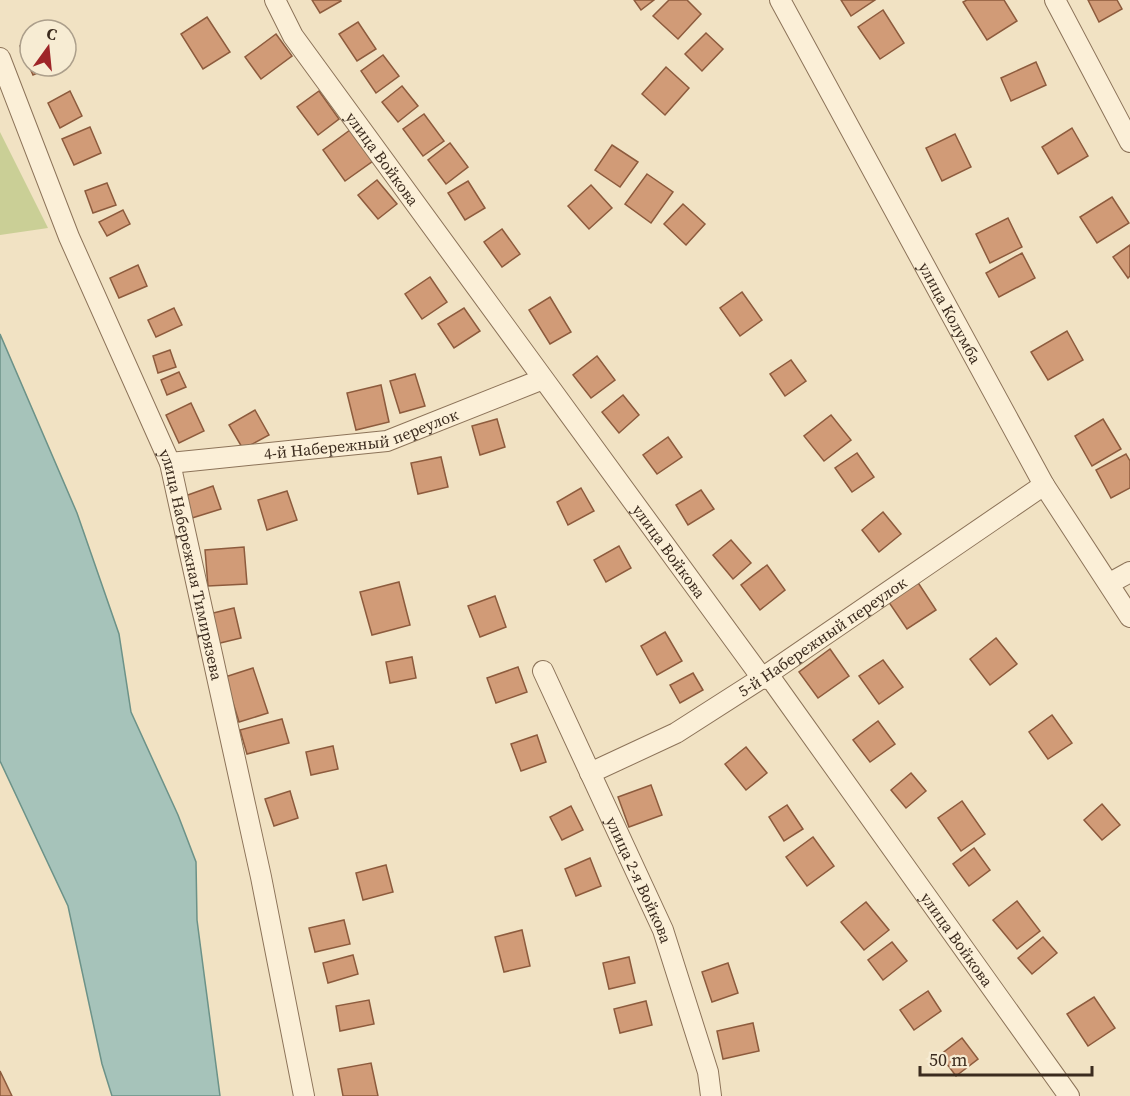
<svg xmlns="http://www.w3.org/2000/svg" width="1130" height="1096" font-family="'Source Serif 4',serif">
  <rect width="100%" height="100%" fill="#f1e2c3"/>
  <!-- green -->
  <path fill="#cacf96" d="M0 132 48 228 0 235Z"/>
  <!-- water -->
  <path fill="#a6c3ba" stroke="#6c9288" stroke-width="1.5" d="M0 334 77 513 119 634 131 712 178 815 196 862 197 920 220 1096H112L102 1064 68 906 0 761Z"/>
  <!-- building -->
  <g fill="#d19b77" stroke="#8d5b3d" stroke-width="1.5">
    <path d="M312 0H340L341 1 320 13Z"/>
    <path d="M634 0H654L641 10Z"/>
    <path d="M669 0H687L701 14 678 39 653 16Z"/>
    <path d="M841 0H875L851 16Z"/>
    <path d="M967 0H1004L1017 21 987 40 963 2Z"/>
    <path d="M1088 0H1117L1122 9 1099 22Z"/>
    <path d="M883 10 904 43 880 59 858 27Z"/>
    <path d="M207 17 230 52 203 69 181 34Z"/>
    <path d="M358 22 376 49 357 61 339 34Z"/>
    <path d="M706 33 723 49 702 71 685 54Z"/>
    <path d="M276 34 292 56 261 79 245 57Z"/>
    <path d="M30 42V66H53L33 75 20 46Z"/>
    <path d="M383 55 399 76 376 93 361 71Z"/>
    <path d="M1036 62 1046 85 1011 101 1001 78Z"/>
    <path d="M666 67 689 88 665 115 642 94Z"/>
    <path d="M402 86 418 106 398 122 382 102Z"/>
    <path d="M70 91 82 116 60 128 48 103Z"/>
    <path d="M319 91 339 119 318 135 297 107Z"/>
    <path d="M424 114 444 141 423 156 403 129Z"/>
    <path d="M90 127 101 153 74 165 62 139Z"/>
    <path d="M1072 128 1088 156 1058 174 1042 147Z"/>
    <path d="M350 130 373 161 345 181 323 150Z"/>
    <path d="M955 134 971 167 942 181 926 148Z"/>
    <path d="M450 143 468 167 446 184 428 160Z"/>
    <path d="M612 145 638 162 620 187 595 170Z"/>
    <path d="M647 174 673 192 651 223 625 204Z"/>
    <path d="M377 180 397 204 378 219 358 195Z"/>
    <path d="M468 181 485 208 465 220 448 193Z"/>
    <path d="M107 183 116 205 93 213 85 191Z"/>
    <path d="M591 185 612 208 589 229 568 206Z"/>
    <path d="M1112 197 1129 223 1097 243 1080 217Z"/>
    <path d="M683 204 705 224 686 245 664 224Z"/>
    <path d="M123 210 130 224 107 236 99 222Z"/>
    <path d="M1008 218 1022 247 990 263 976 234Z"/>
    <path d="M502 229 520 254 502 267 484 242Z"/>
    <path d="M1130 245V276L1128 278 1113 257Z"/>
    <path d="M1022 253 1035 278 999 297 986 273Z"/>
    <path d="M138 265 147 286 119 298 110 278Z"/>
    <path d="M430 277 447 302 422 319 405 294Z"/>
    <path d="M742 292 762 320 740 336 720 308Z"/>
    <path d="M550 297 571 332 550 344 529 310Z"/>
    <path d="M174 308 182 325 156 337 148 320Z"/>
    <path d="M464 308 480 331 454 348 438 324Z"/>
    <path d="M1067 331 1083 360 1048 380 1031 352Z"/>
    <path d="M170 350 176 367 158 373 153 356Z"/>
    <path d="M597 356 615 380 591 398 573 375Z"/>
    <path d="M791 360 806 381 785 396 770 374Z"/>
    <path d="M179 372 186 387 167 395 161 380Z"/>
    <path d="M415 374 425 406 400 413 390 381Z"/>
    <path d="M381 385 389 422 356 430 347 393Z"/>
    <path d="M623 395 639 415 619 433 602 412Z"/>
    <path d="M191 403 204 431 179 443 166 415Z"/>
    <path d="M255 410 269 435 243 449 229 425Z"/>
    <path d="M831 415 851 440 824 461 804 436Z"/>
    <path d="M497 419 505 447 480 455 472 426Z"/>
    <path d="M1103 419 1121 449 1092 466 1075 436Z"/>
    <path d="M668 437 682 457 657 474 643 455Z"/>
    <path d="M857 453 874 477 852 492 835 468Z"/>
    <path d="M1126 454 1130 461V488L1111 498 1096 470Z"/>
    <path d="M441 457 448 487 418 494 411 463Z"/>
    <path d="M213 486 221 509 192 518 185 496Z"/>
    <path d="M581 488 594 511 568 525 557 502Z"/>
    <path d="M701 490 714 509 688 525 676 505Z"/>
    <path d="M287 491 297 520 267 530 258 500Z"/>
    <path d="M883 512 901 534 879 552 862 530Z"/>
    <path d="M731 540 751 563 733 579 713 555Z"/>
    <path d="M619 546 631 568 606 582 594 560Z"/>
    <path d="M244 547 247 584 208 586 205 550Z"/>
    <path d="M767 565 785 590 760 610 741 585Z"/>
    <path d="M915 578 936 610 907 629 886 598Z"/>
    <path d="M399 582 410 625 372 635 360 592Z"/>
    <path d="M495 596 506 627 480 637 468 606Z"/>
    <path d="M234 608 241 638 216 644 209 614Z"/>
    <path d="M665 632 682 661 657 675 641 646Z"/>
    <path d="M996 638 1017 664 990 685 970 659Z"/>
    <path d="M830 649 849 676 818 698 799 672Z"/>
    <path d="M412 657 416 678 390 683 386 662Z"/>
    <path d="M883 660 903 687 879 704 859 676Z"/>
    <path d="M518 667 527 692 496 703 487 678Z"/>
    <path d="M253 668 268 713 239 722 225 677Z"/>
    <path d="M693 673 703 690 680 703 670 685Z"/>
    <path d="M1052 715 1072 743 1048 759 1029 732Z"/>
    <path d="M282 719 289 743 247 754 240 730Z"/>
    <path d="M878 721 895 744 870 762 853 740Z"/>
    <path d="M537 735 546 762 521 771 511 744Z"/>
    <path d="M333 746 338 769 311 775 306 752Z"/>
    <path d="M746 747 767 773 746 790 725 764Z"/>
    <path d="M911 773 926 791 906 808 891 790Z"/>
    <path d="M651 785 662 815 629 827 618 797Z"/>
    <path d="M290 791 298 818 274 826 265 799Z"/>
    <path d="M962 801 985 834 961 851 938 818Z"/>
    <path d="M1102 804 1120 825 1102 840 1084 820Z"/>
    <path d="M787 805 803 829 784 841 769 817Z"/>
    <path d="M571 806 583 830 562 840 550 817Z"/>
    <path d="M813 837 834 866 807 886 786 857Z"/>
    <path d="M974 848 990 870 969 886 953 864Z"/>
    <path d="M590 858 601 886 576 896 565 869Z"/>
    <path d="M386 865 393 892 363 900 356 873Z"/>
    <path d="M1017 901 1040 931 1017 949 993 920Z"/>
    <path d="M866 902 889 930 864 950 841 922Z"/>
    <path d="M344 920 350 944 315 952 309 928Z"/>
    <path d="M522 930 530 966 504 972 495 937Z"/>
    <path d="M1043 937 1057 953 1032 974 1018 958Z"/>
    <path d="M892 942 907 961 883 980 868 960Z"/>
    <path d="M353 955 358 974 328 983 323 963Z"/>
    <path d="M629 957 635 983 609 989 603 963Z"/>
    <path d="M728 963 738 993 712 1002 702 972Z"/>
    <path d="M928 991 941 1011 914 1030 900 1010Z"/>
    <path d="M1094 997 1115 1028 1088 1046 1067 1014Z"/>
    <path d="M369 1000 374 1024 340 1031 336 1006Z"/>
    <path d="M646 1001 652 1025 620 1033 614 1009Z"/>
    <path d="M753 1023 759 1051 723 1059 717 1031Z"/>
    <path d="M962 1038 978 1059 956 1076 940 1055Z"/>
    <path d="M371 1063 378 1096H343L338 1069Z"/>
    <path d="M0 1071 12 1096H0Z"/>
  </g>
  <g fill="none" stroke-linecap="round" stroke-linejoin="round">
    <!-- minor casing -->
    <g stroke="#8c7359" stroke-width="22">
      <g id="minor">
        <path id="s1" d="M275 0 293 36 762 678 772 680 1069 1096"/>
        <path id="s2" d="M780 0 1044 485 1130 617"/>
        <path d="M1055 0 1130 142"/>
        <path id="s3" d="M0 58 69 237 170 463 261 877 304 1096"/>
        <path id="s4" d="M170 463 387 441 543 379"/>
        <path d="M1110 583 1130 572"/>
        <path id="s5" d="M543 671 663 930 708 1072 711 1096"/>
        <path id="s6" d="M590 773 676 733 762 678 1044 485"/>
      </g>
    </g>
    <!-- minor -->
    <use href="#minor" stroke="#fbefd7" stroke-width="20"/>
  </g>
  <g text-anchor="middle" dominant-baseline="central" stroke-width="5" stroke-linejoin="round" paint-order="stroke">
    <!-- street labels -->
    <g font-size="16" fill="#3b2b1e" stroke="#f7ecd3">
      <text stroke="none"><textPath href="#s1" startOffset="192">улица Войкова</textPath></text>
      <text stroke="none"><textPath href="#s2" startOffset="356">улица Колумба</textPath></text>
      <text stroke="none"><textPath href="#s4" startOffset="194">4-й Набережный переулок</textPath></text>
      <text stroke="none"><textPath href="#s1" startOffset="678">улица Войкова</textPath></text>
      <text stroke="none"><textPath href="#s3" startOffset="543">улица Набережная Тимирязева</textPath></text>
      <text stroke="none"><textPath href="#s6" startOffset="270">5-й Набережный переулок</textPath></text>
      <text stroke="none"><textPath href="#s5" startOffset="230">улица 2-я Войкова</textPath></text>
      <text stroke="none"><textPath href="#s1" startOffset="1164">улица Войкова</textPath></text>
    </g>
  </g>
  <!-- north arrow -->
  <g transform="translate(48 48) rotate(15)"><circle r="28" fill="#f7ecd3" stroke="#ac9f8b" stroke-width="1.5"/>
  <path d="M0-4.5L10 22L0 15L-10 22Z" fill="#9e2528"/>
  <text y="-9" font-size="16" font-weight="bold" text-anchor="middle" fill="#3b2b1e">С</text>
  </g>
  <!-- scale -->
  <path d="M920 1066v9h172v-9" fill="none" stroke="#3b2b1e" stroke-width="3"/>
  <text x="929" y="1066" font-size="18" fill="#3b2b1e" stroke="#f7ecd3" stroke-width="4.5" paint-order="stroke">50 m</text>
</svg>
